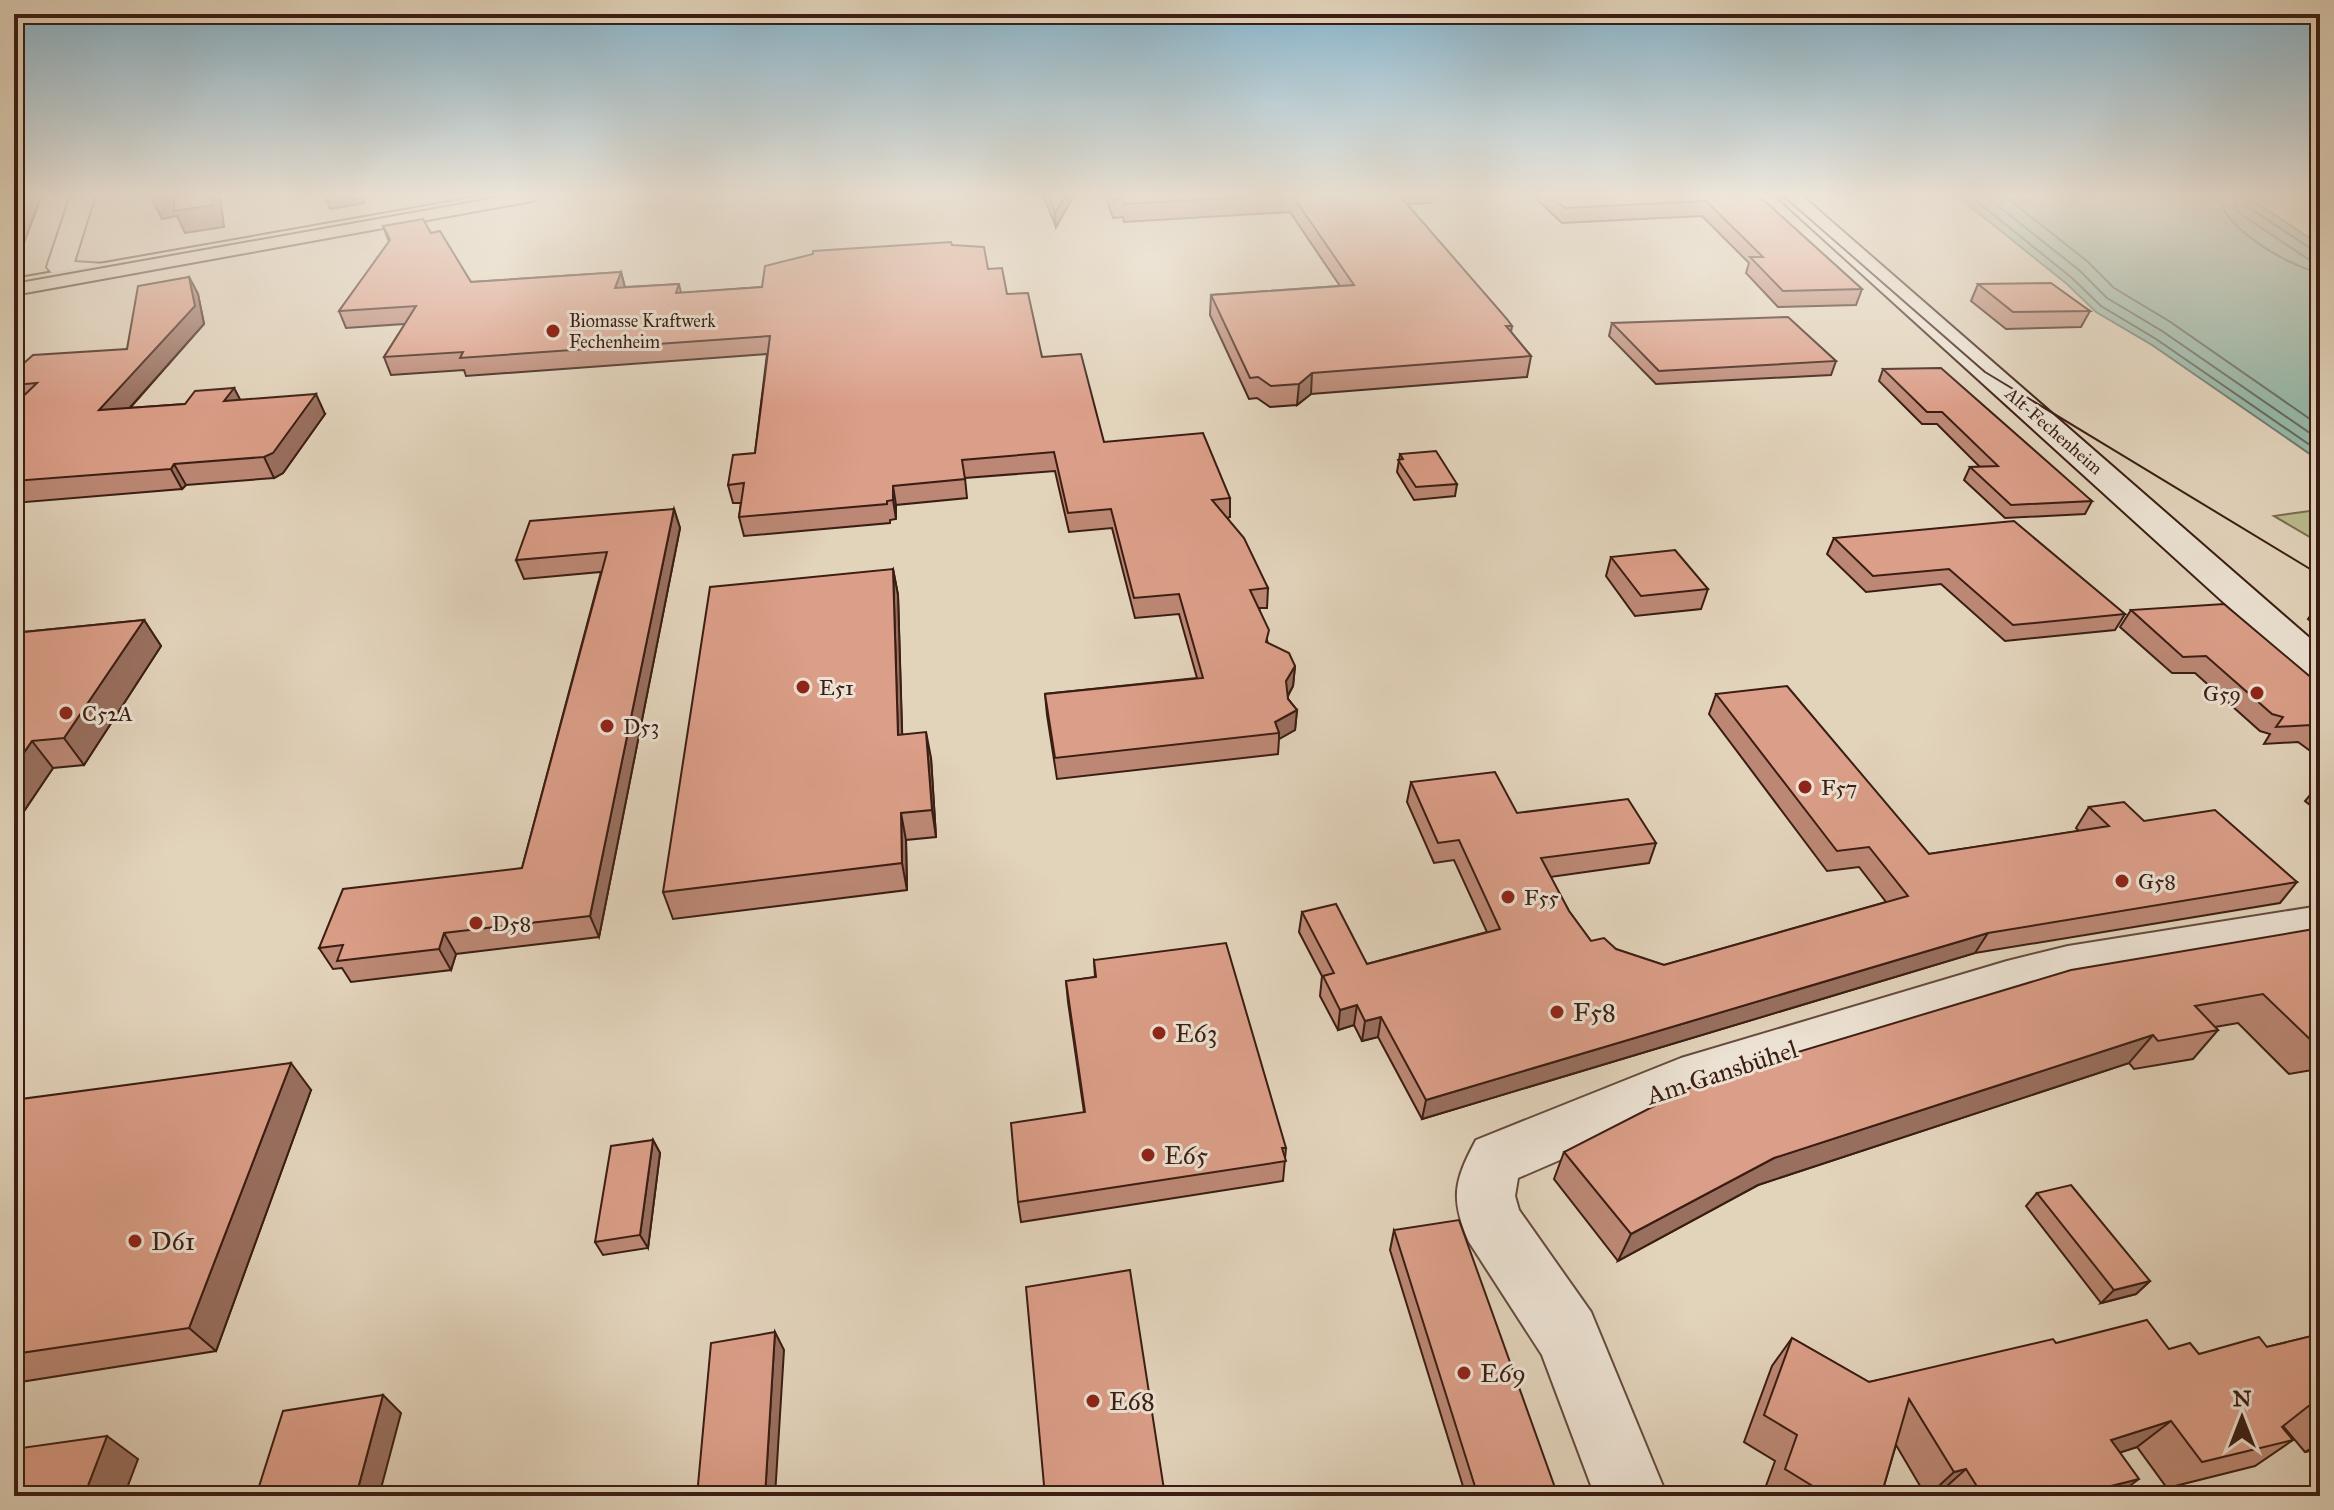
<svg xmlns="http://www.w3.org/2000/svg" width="2334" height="1510" font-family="'IM FELL Great Primer',serif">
  <rect width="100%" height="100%" fill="#e2d3bb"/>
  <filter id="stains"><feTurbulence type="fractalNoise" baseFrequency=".0025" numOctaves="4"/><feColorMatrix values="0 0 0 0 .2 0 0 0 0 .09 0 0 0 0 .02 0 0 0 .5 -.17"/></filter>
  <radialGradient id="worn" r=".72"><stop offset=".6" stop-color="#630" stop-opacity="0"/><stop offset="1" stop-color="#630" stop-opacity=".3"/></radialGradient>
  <!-- green -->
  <path fill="#baba8c" stroke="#7a6c50" stroke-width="2" d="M2320 510V543L2274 516 2317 510Z"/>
  <!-- water -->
  <path fill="#96b9aa" stroke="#727b6e" stroke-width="2" d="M1956 195H2245L2320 245V461L2152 345 2096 312 2067 284Z"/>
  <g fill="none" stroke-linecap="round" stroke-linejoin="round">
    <!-- shore -->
    <g stroke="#686b5e" stroke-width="2">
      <path d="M1969 195 2072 278 2101 306 2156 339 2320 452"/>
      <path d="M1984 195 2079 270 2107 298 2162 331 2320 440"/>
      <path d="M2003 195 2087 261 2114 288 2169 321 2320 426"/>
      <path d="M2219 195C2223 229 2289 266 2320 273"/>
      <path d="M2231 195 2239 213 2308 259 2320 261"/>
      <path d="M2241 195 2245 205 2313 250 2320 251"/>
    </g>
    <!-- street casing -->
    <g stroke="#654a3d" stroke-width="4">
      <g id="street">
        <path d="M71 195H95L74 262 122 265 126 270 122 275 82 280 51 272 47 267Z"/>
        <path d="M2320 906V944L2068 988 2007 1003 1694 1102 1518 1178 1515 1196 1519 1210 1591 1312 1667 1496H1595L1542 1355 1469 1242C1450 1199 1454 1181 1476 1140L1681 1058 2007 961 2068 946Z"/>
      </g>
    </g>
    <!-- secondary casing -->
    <g stroke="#3b1d13" stroke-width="4">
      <path id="secondary" d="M1775 195H1801L2320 647V681L2306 677Z"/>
    </g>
    <!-- primary casing -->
    <g stroke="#3b1d13" stroke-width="4">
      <path id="primary" d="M489 195H539L535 200 527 202 14 295V279Z"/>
    </g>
    <!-- street -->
    <use href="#street" fill="#ece2d3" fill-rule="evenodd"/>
    <!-- secondary -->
    <use href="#secondary" fill="#ece2d3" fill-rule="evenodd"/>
    <!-- primary -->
    <use href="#primary" fill="#e2d3bb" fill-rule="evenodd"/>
    <!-- tram -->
    <g stroke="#3b1d13" stroke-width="2">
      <path d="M1782 195 1985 372 2320 575"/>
      <path d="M14 283 507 195"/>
    </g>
  </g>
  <!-- wall -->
  <g fill="#bc8875" stroke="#3b1d13" stroke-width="2">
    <path d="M1043 195H1074L1056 227Z"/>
    <path d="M1105 195H1433L1431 203 1407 204 1512 326 1511 332 1531 356 1527 377 1311 394 1297 405 1270 407 1257 398 1249 399 1210 315 1211 295 1340 286 1290 212 1124 222 1123 217 1113 218Z"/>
    <path d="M1532 195H1758L1862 289 1856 305 1778 307 1746 273 1749 263 1702 216 1562 223Z"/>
    <path d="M383 226 431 233 471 282 621 272 625 287 679 284 681 293 762 287 952 245 988 269 1007 294 1042 357 1104 442 1230 498V517L1227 518 1268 588 1267 608H1259L1268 644 1295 666 1293 686 1288 696V699L1297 710 1295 730 1279 739 1278 754 1057 779 1047 715 1045 694 1197 678 1179 614 1135 618 1112 528 1069 532 1055 471 965 478 967 498 896 505V519L890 520V523L744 536 739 517 741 503H733L728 485 755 453 767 354 466 376 464 370 391 375 384 357 405 324 346 328 339 311 389 242Z"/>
    <path d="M189 277 198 294 204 324 130 408 185 404 234 388 240 400 325 414 283 473 274 478 186 485 182 489 14 503V372L127 349Z"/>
    <path d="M1978 284 2090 311 2081 327 2006 329 1971 301Z"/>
    <path d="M1612 323 1836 361 1831 375 1656 384 1609 336Z"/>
    <path d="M1883 369 2092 501 2085 514 2005 518 1964 480 1970 467H1980L1937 424H1922L1879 381Z"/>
    <path d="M1400 454 1457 484 1455 496 1414 500 1397 472Z"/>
    <path d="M674 509 680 528 599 937 456 954 451 970 351 982 342 968 333 969 319 948 522 868 601 572 524 579 516 560Z"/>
    <path d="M1834 538 2125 614 2115 630 2005 641 1941 584 1866 592 1827 554Z"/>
    <path d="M1611 557 1708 589 1701 609 1635 616 1606 576Z"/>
    <path d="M893 569 898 595 902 734 931 758 936 837 906 840 907 890 673 919 663 892Z"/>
    <path d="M2320 602V629L2308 619Z"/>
    <path d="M2131 610 2320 685V758L2298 742 2264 744 2270 734 2260 731 2195 673H2172L2120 627Z"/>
    <path d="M144 620 161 646 84 765 53 768 14 826V633Z"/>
    <path d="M1716 694 1929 854 2079 831 2076 828 2089 807 2144 821 2297 882 2280 903 1975 953 1422 1119 1378 1037 1362 1041 1354 1025 1338 1030 1320 996 1322 976 1299 932 1302 912 1367 964 1487 932 1454 860 1434 863 1407 802 1411 782 1517 813 1656 843 1649 863 1550 877 1569 911 1591 941 1664 965 1886 902 1859 867 1827 871 1709 714Z"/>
    <path d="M2319 784H2320V813L2305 801Z"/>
    <path d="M2320 928V1071L2318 1069 2289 1074 2238 1023 2215 1027 2218 1030 2193 1059 2134 1069 2129 1063 1758 1185 1618 1261 1554 1179 1564 1152Z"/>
    <path d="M1094 960 1286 1148 1283 1181 1021 1222 1018 1202 1084 1112 1068 1002 1066 981 1095 977Z"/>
    <path d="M311 1090 216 1351 14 1383V1100Z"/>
    <path d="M653 1140 660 1153 648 1248 603 1255 595 1242Z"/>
    <path d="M2037 1193 2150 1281 2136 1294 2101 1303 2026 1206Z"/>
    <path d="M1394 1230 1558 1496H1466L1390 1250Z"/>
    <path d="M2320 1334V1448L2305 1452 2283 1426 2282 1427 2293 1440 2255 1466 2167 1488 2137 1447 2120 1452 2116 1496H1939L1938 1494 1926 1496 1896 1445 1881 1496H1766L1763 1494 1775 1461 1744 1442 1772 1366 1792 1338 1869 1382 2056 1343 2169 1349 2199 1354 2267 1347Z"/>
  </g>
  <!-- shaded-wall -->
  <g fill="#996f5f" stroke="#3b1d13" stroke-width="2">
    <path d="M26 195H42L19 256 14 257V224Z"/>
    <path d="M165 195H220L224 227 185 233 177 216 162 219 151 197Z"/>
    <path d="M324 195H362L365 203 330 209Z"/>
    <path d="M1066 195H1074L1056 227 1055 213Z"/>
    <path d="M621 272 625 288H615Z"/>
    <path d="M189 277 198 294 204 324 110 430 99 410Z"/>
    <path d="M1312 373 1311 394 1297 405 1299 384Z"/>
    <path d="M234 388 244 407 224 401Z"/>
    <path d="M316 394 325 414 283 473 274 478 264 457Z"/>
    <path d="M174 464 186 485 182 489 171 469Z"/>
    <path d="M893 486 896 505V519L893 500Z"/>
    <path d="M674 509 680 528 599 937 590 916Z"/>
    <path d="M893 569 898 595 903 761 898 735Z"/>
    <path d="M144 620 161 646 84 765 64 738Z"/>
    <path d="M1295 666 1293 686 1284 702 1286 681Z"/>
    <path d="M1297 710 1295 730 1279 739V733L1275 722Z"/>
    <path d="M926 732 931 758 936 837 932 810Z"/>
    <path d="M32 741 53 768 14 826V767Z"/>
    <path d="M901 813 906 840 907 890 902 863Z"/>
    <path d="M444 933 456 954 451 970 439 949Z"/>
    <path d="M1988 933 1975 953 1422 1119 1426 1100Z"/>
    <path d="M1357 1005 1354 1025 1338 1030 1340 1010Z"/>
    <path d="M1381 1017 1378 1037 1362 1041 1365 1021Z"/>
    <path d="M2153 1035 2129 1063 1758 1185 1618 1261 1631 1234 1774 1158Z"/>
    <path d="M291 1063 311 1090 216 1351 189 1328Z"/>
    <path d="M653 1140 660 1153 648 1248 640 1235Z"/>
    <path d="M2150 1281 2136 1294 2101 1303 2114 1290Z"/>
    <path d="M775 1332 784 1350 775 1496H765Z"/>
    <path d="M383 1395 401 1413 379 1496H356Z"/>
    <path d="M2171 1421 2137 1447 2079 1466 2111 1440Z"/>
    <path d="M107 1436 138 1459 124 1496H84Z"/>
    <path d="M2320 1443V1448L2305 1452Z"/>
    <path d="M1966 1469 1938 1494 1928 1496 1954 1472Z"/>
    <path d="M2139 1479 2116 1496H2071Z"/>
  </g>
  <!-- building -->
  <g fill="#db9e88" stroke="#3b1d13" stroke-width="2">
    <path d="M14 195H26L14 224Z"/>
    <path d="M174 195H212L213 205 174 211Z"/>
    <path d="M1048 195H1066L1055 213Z"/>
    <path d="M1111 195H1275L1124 204 1122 199 1113 200Z"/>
    <path d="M1292 195H1399L1507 319 1512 326H1506L1531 356 1312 373 1299 384 1271 386 1258 377 1250 378 1211 295 1354 285Z"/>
    <path d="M1550 195H1758L1862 289 1783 291 1750 257H1763L1706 201 1565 208Z"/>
    <path d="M423 219 431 233 440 231 471 282 621 272 615 288 679 284 676 293 762 287 765 266 813 254V251L951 242 952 245 984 247 988 269 1002 268 1007 294 1028 293 1042 357 1081 354 1104 442 1203 433 1230 498 1212 500 1244 538 1268 588 1250 590 1269 630 1266 642 1289 653 1295 666 1286 681 1288 699 1297 710 1275 722 1279 733 1055 758 1045 694 1203 678 1179 594 1134 598 1111 509 1068 513 1054 452 962 460 965 479 893 486V500L887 501V504L739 517 744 483 728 485 733 455 755 453 770 336 460 358 463 352 384 357 416 306 339 311 390 240 383 226Z"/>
    <path d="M189 277 195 306 99 410 185 404 195 391 234 388 224 401 316 394 273 453 264 457 174 464 171 469 14 481V405L37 383 14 385V372L33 355 127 349 138 286Z"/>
    <path d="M2051 283 2090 311 2013 312 1978 284Z"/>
    <path d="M1788 317 1836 361 1659 371 1612 323Z"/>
    <path d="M1941 368 2092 501 2011 505 1970 467 1998 466 1942 412H1927L1883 369Z"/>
    <path d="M1436 451 1457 484 1416 487 1398 460 1403 459 1400 454Z"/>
    <path d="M674 509 590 916 444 933 439 949 337 961 343 945 319 948 343 889 522 868 607 552 516 560 530 521Z"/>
    <path d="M2014 521 2125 614 2013 625 1949 569 1873 576 1834 538Z"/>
    <path d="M1675 550 1708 589 1641 596 1611 557Z"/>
    <path d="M893 569 898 735 926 732 932 810 901 813 902 863 663 892 710 587Z"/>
    <path d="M2224 604 2320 685V731L2311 725 2276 727 2283 717 2272 714 2206 656 2183 657 2131 610Z"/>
    <path d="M144 620 64 738 32 741 14 767V633Z"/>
    <path d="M1787 686 1929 854 2109 826 2089 807 2124 802 2144 821 2215 810 2297 882 1988 933 1426 1100 1381 1017 1365 1021 1357 1005 1340 1010 1323 976 1334 973 1302 912 1336 904 1367 964 1500 929 1459 840 1438 843 1411 782 1495 772 1517 813 1628 799 1656 843 1541 858 1569 911 1591 941 1604 938 1616 949 1664 965 1908 896 1869 847 1837 851 1716 694Z"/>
    <path d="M2320 928V1045L2317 1046 2263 994 2195 1006 2218 1030 2158 1041 2153 1035 1774 1158 1631 1234 1564 1152 1705 1080 2071 970Z"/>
    <path d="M1226 943 1286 1148H1282L1286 1161 1018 1202 1011 1123 1085 1112 1066 981 1096 977 1094 960Z"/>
    <path d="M291 1063 189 1328 14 1354V1100Z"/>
    <path d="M653 1140 640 1235 595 1242 611 1146Z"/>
    <path d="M2071 1185 2150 1281 2114 1290 2037 1193Z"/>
    <path d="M1459 1220 1558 1496H1478L1394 1230Z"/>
    <path d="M1130 1270 1165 1496H1045L1026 1287Z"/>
    <path d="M2147 1320 2169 1349 2190 1343 2199 1354 2259 1337 2267 1347 2320 1334V1397L2282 1427 2293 1440 2202 1462 2171 1421 2111 1440 2139 1479 2071 1496H1983L1966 1469 1954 1472 1909 1399 1881 1496H1829L1785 1469 1797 1435 1764 1415 1792 1338 1869 1382 2053 1339 2056 1343Z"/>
    <path d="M775 1332 765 1496H697L711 1343Z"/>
    <path d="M383 1395 356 1496H256L283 1411Z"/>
    <path d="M107 1436 84 1496H14V1449Z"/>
  </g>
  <!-- sky -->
  <linearGradient id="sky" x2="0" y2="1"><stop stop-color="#87b6cf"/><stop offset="0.48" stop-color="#f2ebe0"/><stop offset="1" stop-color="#f2ebe0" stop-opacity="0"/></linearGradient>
  <rect width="2334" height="406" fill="url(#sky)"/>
  <!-- markers -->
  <g fill="#8f2418" stroke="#ece2d3" stroke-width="3">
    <circle cx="553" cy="331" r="8"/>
    <circle cx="803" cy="687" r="8"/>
    <circle cx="2257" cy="693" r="8"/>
    <circle cx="66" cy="713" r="8"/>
    <circle cx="607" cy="726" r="8"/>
    <circle cx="1805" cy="787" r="8"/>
    <circle cx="2122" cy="881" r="8"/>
    <circle cx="1508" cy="897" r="8"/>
    <circle cx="476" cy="923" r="8"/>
    <circle cx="1557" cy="1012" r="8"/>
    <circle cx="1159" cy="1033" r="8"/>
    <circle cx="1148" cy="1155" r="8"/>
    <circle cx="135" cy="1241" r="8"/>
    <circle cx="1464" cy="1373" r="8"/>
    <circle cx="1093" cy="1401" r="8"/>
  </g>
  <g text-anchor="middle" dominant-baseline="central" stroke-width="6" stroke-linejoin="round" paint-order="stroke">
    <!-- far-poi labels -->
    <g font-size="18" fill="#3b1d13" stroke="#ece2d3" text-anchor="start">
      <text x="569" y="321">Biomasse Kraftwerk<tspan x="569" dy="21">Fechenheim</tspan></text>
    </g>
    <!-- far-street labels -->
    <g font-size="18" fill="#3b1d13" stroke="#ece2d3">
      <text transform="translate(2054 431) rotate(41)">Alt-Fechenheim</text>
    </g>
    <!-- poi labels -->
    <g font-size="22" fill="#3b1d13" stroke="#ece2d3" text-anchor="start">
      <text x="819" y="687">E51</text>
      <text x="2241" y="693" text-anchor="end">G59</text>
      <text x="82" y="713">C52A</text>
      <text x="623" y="726">D53</text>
      <text x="1821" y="787">F57</text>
      <text x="2138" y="881">G58</text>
      <text x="1524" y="897">F55</text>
      <text x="492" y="923">D58</text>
    </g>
    <!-- near-poi labels -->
    <g font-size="26" fill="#3b1d13" stroke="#ece2d3" text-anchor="start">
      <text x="1573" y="1012">F58</text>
      <text x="1175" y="1033">E63</text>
      <text x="1164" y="1155">E65</text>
      <text x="151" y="1241">D61</text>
      <text x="1480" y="1373">E69</text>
      <text x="1109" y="1401">E68</text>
    </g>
    <!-- near-street labels -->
    <g font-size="26" fill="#3b1d13" stroke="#ece2d3">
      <text transform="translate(1722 1072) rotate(-18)">Am Gansbühel</text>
    </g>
  </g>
  <!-- margin -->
  <rect width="2334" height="1510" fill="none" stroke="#e2d3bb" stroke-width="48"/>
  <rect x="16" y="16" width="2302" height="1478" fill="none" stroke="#3b1d13" stroke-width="4"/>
  <rect x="24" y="24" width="2286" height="1462" fill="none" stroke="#3b1d13" stroke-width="2"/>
  <!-- north arrow -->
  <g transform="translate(2242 1418)" stroke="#ece2d3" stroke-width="6" paint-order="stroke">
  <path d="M0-6L14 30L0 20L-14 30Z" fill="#3b1d13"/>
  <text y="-12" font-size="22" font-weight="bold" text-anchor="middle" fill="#3b1d13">N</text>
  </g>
  <rect width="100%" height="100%" filter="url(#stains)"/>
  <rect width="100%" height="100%" fill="url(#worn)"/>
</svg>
